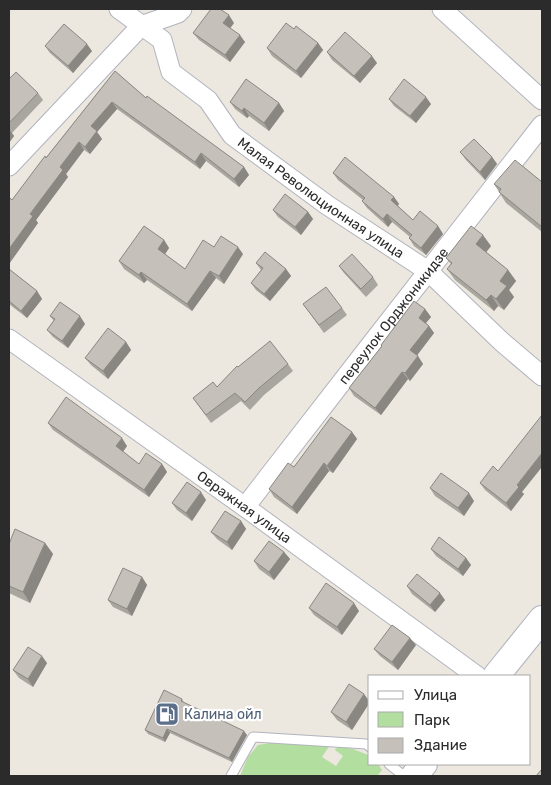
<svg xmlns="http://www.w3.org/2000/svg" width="551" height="785" font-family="Rubik,sans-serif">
  <rect width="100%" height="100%" fill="#ece7df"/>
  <!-- green -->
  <path fill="#b2dea0" d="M270 743 330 745 322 757 336 766 343 756 335 750 338 746 353 749 368 755 370 756V764H378L382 770 377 776H240L248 757 258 745Z"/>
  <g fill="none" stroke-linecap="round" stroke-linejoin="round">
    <!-- service casing -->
    <g stroke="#b2b4be" stroke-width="11">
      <g id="service">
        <path d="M389 764 404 776"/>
        <path d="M231 776 253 737 366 744 370 747"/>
      </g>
    </g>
    <!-- minor casing -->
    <g stroke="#b2b4be" stroke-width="21">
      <g id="minor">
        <path id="s1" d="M119 9 162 40 171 72 208 100 232 135 327 205 428 271 502 342 542 376"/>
        <path d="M442 9 542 100"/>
        <path d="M9 166 141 26 178 13 182 9"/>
        <path id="s2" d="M9 339 245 507 477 676"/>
        <path id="s3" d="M245 507 362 356 542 125"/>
      </g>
    </g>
    <!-- secondary casing -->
    <g stroke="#b2b4be" stroke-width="28">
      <g id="secondary">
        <path d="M496 676 542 619"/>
        <path d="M414 776 424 764"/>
      </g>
    </g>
    <!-- service -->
    <use href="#service" stroke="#fff" stroke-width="9"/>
    <!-- minor -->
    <use href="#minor" stroke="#fff" stroke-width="19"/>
    <!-- secondary -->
    <use href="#secondary" stroke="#fff" stroke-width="26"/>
  </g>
  <!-- wall -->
  <g fill="#a9a6a0">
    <path d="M234 23 230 28 245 42 230 62 199 40 193 33Z"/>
    <path d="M294 29 318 43 323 50 301 78 272 56 267 48Z"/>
    <path d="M45 46 92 51 73 73 50 53Z"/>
    <path d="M327 52 377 63 360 83 332 60Z"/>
    <path d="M115 71 146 98 244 167 249 175 239 187 206 161 200 169 117 109 97 132 102 139 90 154 84 150 66 174 68 177 36 220 38 223 9 264V197L12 200Z"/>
    <path d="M9 79 38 93 43 100 12 133 14 136 9 143Z"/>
    <path d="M389 99 431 104 416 123 394 106Z"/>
    <path d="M230 102 279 103 284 111 269 131 249 116 247 118 235 109Z"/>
    <path d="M460 152 492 157 497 164 485 180 466 160Z"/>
    <path d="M333 173 394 197 399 204 398 206 413 220 438 226 443 234 426 255 414 246 409 238 410 237 392 222 388 227 367 208 362 201 363 200 338 180Z"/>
    <path d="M542 182V232L506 203 494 184Z"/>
    <path d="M273 210 308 212 313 219 301 235 278 217Z"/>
    <path d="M164 240 169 248 165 254 185 269 214 247 243 254 224 284 216 278 192 311 147 280 144 283 124 269 119 261Z"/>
    <path d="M491 246 486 252 508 270 516 281 509 290 514 297 504 310 498 306 494 311 455 280 447 269 451 264 446 258Z"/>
    <path d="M256 263 286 269 291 276 270 301 256 290 251 283 261 270Z"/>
    <path d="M339 266 373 277 378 285 366 297 344 273Z"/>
    <path d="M9 269 37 291 42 299 27 318 9 304Z"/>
    <path d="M303 304 342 308 347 315 324 333Z"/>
    <path d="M425 309 431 317 426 323 429 326 434 333 417 355 423 364 410 381 408 379 381 415 354 396 349 388 382 346 381 345Z"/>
    <path d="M50 316 85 324 68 348 53 337 47 330 54 321Z"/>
    <path d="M126 342 131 350 108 379 91 365 85 358Z"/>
    <path d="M288 364 293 371 264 395 250 410 241 401 211 423 193 398 217 387 238 367Z"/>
    <path d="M48 423 127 446 123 452 139 464H162L167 472 149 497 53 430Z"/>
    <path d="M352 432 357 439 333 473 329 471 297 514 274 497 269 489 294 467Z"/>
    <path d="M498 471 524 494 511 511 485 490 480 483Z"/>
    <path d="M430 488 474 501 464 516 435 496Z"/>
    <path d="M206 500 192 521 177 510 172 503Z"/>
    <path d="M241 521 246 529 232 550 217 539 211 532Z"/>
    <path d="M45 543 53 554 30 603 9 593V544Z"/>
    <path d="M431 549 466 558 471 565 463 576 436 556Z"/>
    <path d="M284 552 290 559 274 580 259 569 254 561Z"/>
    <path d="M142 577 147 585 132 616 113 607 108 600Z"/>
    <path d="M407 586 445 600 435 612 412 594Z"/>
    <path d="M309 608 359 611 342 635 314 615Z"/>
    <path d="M416 645 398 670 380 656 374 649Z"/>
    <path d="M47 663 33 687 19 678 13 670Z"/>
    <path d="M182 699 184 703 247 735 232 762 170 733 165 742 148 734 145 730Z"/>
    <path d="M370 702 352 730 337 720 331 712Z"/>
  </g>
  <!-- shaded-wall -->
  <g fill="#8a8782">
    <path d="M229 15 234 23 228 31 223 23Z"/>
    <path d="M240 35 245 42 230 62 225 55Z"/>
    <path d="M318 43 323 50 301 78 296 71Z"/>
    <path d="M87 44 92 51 73 73 68 66Z"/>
    <path d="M372 56 377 63 360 83 354 76Z"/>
    <path d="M426 97 431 104 416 123 410 116Z"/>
    <path d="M112 102 117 109 97 132 102 139 90 154 85 147 91 126Z"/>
    <path d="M279 103 284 111 269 131 264 123Z"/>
    <path d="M244 108 249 116 247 118 242 111Z"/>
    <path d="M9 129 14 136 9 143Z"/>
    <path d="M79 142 84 150 66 174 68 177 36 220 38 223 9 264V249L60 167Z"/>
    <path d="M201 153 206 161 200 169 195 162Z"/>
    <path d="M492 157 497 164 485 180 480 172Z"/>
    <path d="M244 167 249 175 239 187 234 179Z"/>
    <path d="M394 197 399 204 396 207 391 200Z"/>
    <path d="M308 212 313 219 301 235 295 227Z"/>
    <path d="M387 214 392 222 388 227 383 219Z"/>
    <path d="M438 226 443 234 426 255 421 248Z"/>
    <path d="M483 235 491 246 484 255 476 244Z"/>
    <path d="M164 240 169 248 163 257 158 249Z"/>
    <path d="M238 247 243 254 224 284 219 276Z"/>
    <path d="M286 269 291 276 270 301 264 294Z"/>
    <path d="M508 270 516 281 509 290 514 297 504 310 496 299 500 281Z"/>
    <path d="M210 271 216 278 192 311 187 304Z"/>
    <path d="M141 272 147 280 144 283 139 275Z"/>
    <path d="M37 291 42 299 27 318 21 311Z"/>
    <path d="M491 295 498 306 494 311 486 300Z"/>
    <path d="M425 309 431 317 424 325 419 318Z"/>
    <path d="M80 316 85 324 68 348 62 341Z"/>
    <path d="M429 326 434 333 415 358 410 350Z"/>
    <path d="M126 342 131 350 108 379 103 371Z"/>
    <path d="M418 356 423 364 410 381 405 373Z"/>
    <path d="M402 372 408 379 381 415 375 408Z"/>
    <path d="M352 432 357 439 333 473 327 466Z"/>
    <path d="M122 438 127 446 121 454 116 446Z"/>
    <path d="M542 453V467L522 492 524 494 511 511 506 503 517 485Z"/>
    <path d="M324 463 329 471 297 514 292 507Z"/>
    <path d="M162 464 167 472 149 497 144 490Z"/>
    <path d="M201 492 206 500 192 521 186 513Z"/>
    <path d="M469 493 474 501 464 516 458 508Z"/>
    <path d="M241 521 246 529 232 550 227 542Z"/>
    <path d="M45 543 53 554 30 603 23 592Z"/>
    <path d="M284 552 290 559 274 580 269 572Z"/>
    <path d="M466 558 471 565 463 576 458 569Z"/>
    <path d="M142 577 147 585 132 616 127 609Z"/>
    <path d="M440 593 445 600 435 612 430 605Z"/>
    <path d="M354 603 359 611 342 635 337 627Z"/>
    <path d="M410 638 416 645 398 670 392 662Z"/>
    <path d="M42 656 47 663 33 687 28 679Z"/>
    <path d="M364 694 370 702 352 730 346 722Z"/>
    <path d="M167 729 170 733 165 742 163 738Z"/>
    <path d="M244 731 247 735 232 762 229 758Z"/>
  </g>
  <!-- building -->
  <g fill="#c5c1ba" stroke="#8a8782">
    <path d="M211 9H220L229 15 223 23 240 35 225 55 193 33Z"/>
    <path d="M286 23 294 29 296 26 318 43 296 71 267 48Z"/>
    <path d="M64 24 87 44 68 66 45 46Z"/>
    <path d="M345 32 372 56 354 76 327 52Z"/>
    <path d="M115 71 146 98 147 96 244 167 234 179 201 153 195 162 112 102 91 126 97 131 85 147 79 142 60 167 63 170 30 214 33 216 9 249V197L12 200 45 156 46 158Z"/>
    <path d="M16 72 38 93 9 123V79Z"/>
    <path d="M246 79 279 103 264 123 244 108 242 111 230 102Z"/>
    <path d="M404 79 426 97 410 116 389 99Z"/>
    <path d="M474 139 492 157 480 172 460 152Z"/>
    <path d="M345 157 394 197 391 200 413 220 420 211 438 226 421 248 409 238 412 235 387 214 383 219 362 201 365 198 333 173Z"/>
    <path d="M515 160 542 182V227L499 192 501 189 494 184Z"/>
    <path d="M285 194 308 212 295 227 273 210Z"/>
    <path d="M144 226 164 240 158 249 185 269 203 240 214 247 221 236 238 247 219 276 210 271 187 304 141 272 139 275 119 261Z"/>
    <path d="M471 226 483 235 476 244 508 270 500 281 507 286 496 299 491 295 486 300 447 269 452 263 446 258Z"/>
    <path d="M265 252 286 269 264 294 251 283 263 268 256 263Z"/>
    <path d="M352 254 373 277 361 289 339 266Z"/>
    <path d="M9 269 37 291 21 311 9 301Z"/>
    <path d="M326 287 342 308 319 325 303 304Z"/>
    <path d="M414 301 425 309 419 318 429 326 410 350 418 356 405 373 402 372 375 408 349 388 382 346 381 345Z"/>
    <path d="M60 302 80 316 62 341 47 330 55 319 50 316Z"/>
    <path d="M108 328 126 342 103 371 85 358Z"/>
    <path d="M270 341 288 364 259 388 245 402 235 393 206 415 193 398 213 382 217 387 237 366 238 367Z"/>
    <path d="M66 397 122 438 116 446 139 464 146 453 162 464 144 490 48 423Z"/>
    <path d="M542 415V453L517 485 519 487 506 503 480 483 493 466 498 471Z"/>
    <path d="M331 417 352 432 327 466 324 463 292 507 269 489 288 463 294 467Z"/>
    <path d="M441 473 469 493 458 508 430 488Z"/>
    <path d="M187 482 201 492 186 513 172 503Z"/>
    <path d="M225 511 241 521 227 542 211 532Z"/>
    <path d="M15 529 45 543 23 592 9 586V544Z"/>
    <path d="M439 537 466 558 458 569 431 549Z"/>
    <path d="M269 541 284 552 269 572 254 561Z"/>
    <path d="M123 568 142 577 127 609 108 600Z"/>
    <path d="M417 574 440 593 430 605 407 586Z"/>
    <path d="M326 583 354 603 337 627 309 608Z"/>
    <path d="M392 625 410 638 392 662 374 649Z"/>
    <path d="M28 647 42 656 28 679 13 670Z"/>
    <path d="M349 684 364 694 346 722 331 712Z"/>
    <path d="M164 690 182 699 181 701 244 731 229 758 167 729 163 738 145 730Z"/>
    <path d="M542 769V776H536Z"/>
  </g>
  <!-- icons -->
  <defs>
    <g id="fuel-square" transform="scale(1.25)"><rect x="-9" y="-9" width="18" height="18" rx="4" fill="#5c6f8a" stroke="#fff"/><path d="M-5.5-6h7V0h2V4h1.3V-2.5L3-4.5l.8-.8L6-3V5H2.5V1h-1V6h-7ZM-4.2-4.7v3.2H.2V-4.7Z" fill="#fff"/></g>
  </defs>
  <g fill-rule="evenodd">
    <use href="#fuel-square" x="167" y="714"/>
  </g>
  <g text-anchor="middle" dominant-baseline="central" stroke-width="4.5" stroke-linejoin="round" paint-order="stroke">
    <!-- street labels -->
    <g font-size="14" fill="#2b2b2b" stroke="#fff">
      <text stroke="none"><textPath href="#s1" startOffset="284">Малая Революционная улица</textPath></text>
      <text stroke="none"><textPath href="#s3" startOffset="242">переулок Орджоникидзе</textPath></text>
      <text stroke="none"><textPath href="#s2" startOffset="289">Овражная улица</textPath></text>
    </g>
    <!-- service labels -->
    <g font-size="14" fill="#4e5e75" stroke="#fff" text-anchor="start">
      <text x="184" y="714">Калина ойл</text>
    </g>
  </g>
  <!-- border -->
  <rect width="551" height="785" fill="none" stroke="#2b2b2b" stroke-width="20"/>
  <!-- legend -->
  <rect x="368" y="675" width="162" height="90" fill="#ffffff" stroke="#aaaaaa"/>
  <rect x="378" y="691" width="25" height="8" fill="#ffffff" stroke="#aaaaaa"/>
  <text x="414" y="700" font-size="15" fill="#2b2b2b">Улица</text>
  <rect x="378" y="712" width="25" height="15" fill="#b2dea0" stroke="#aaaaaa"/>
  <text x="414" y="725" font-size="15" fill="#2b2b2b">Парк</text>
  <rect x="378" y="738" width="25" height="15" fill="#c5c1ba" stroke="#aaaaaa"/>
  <text x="414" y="750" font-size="15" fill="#2b2b2b">Здание</text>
</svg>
